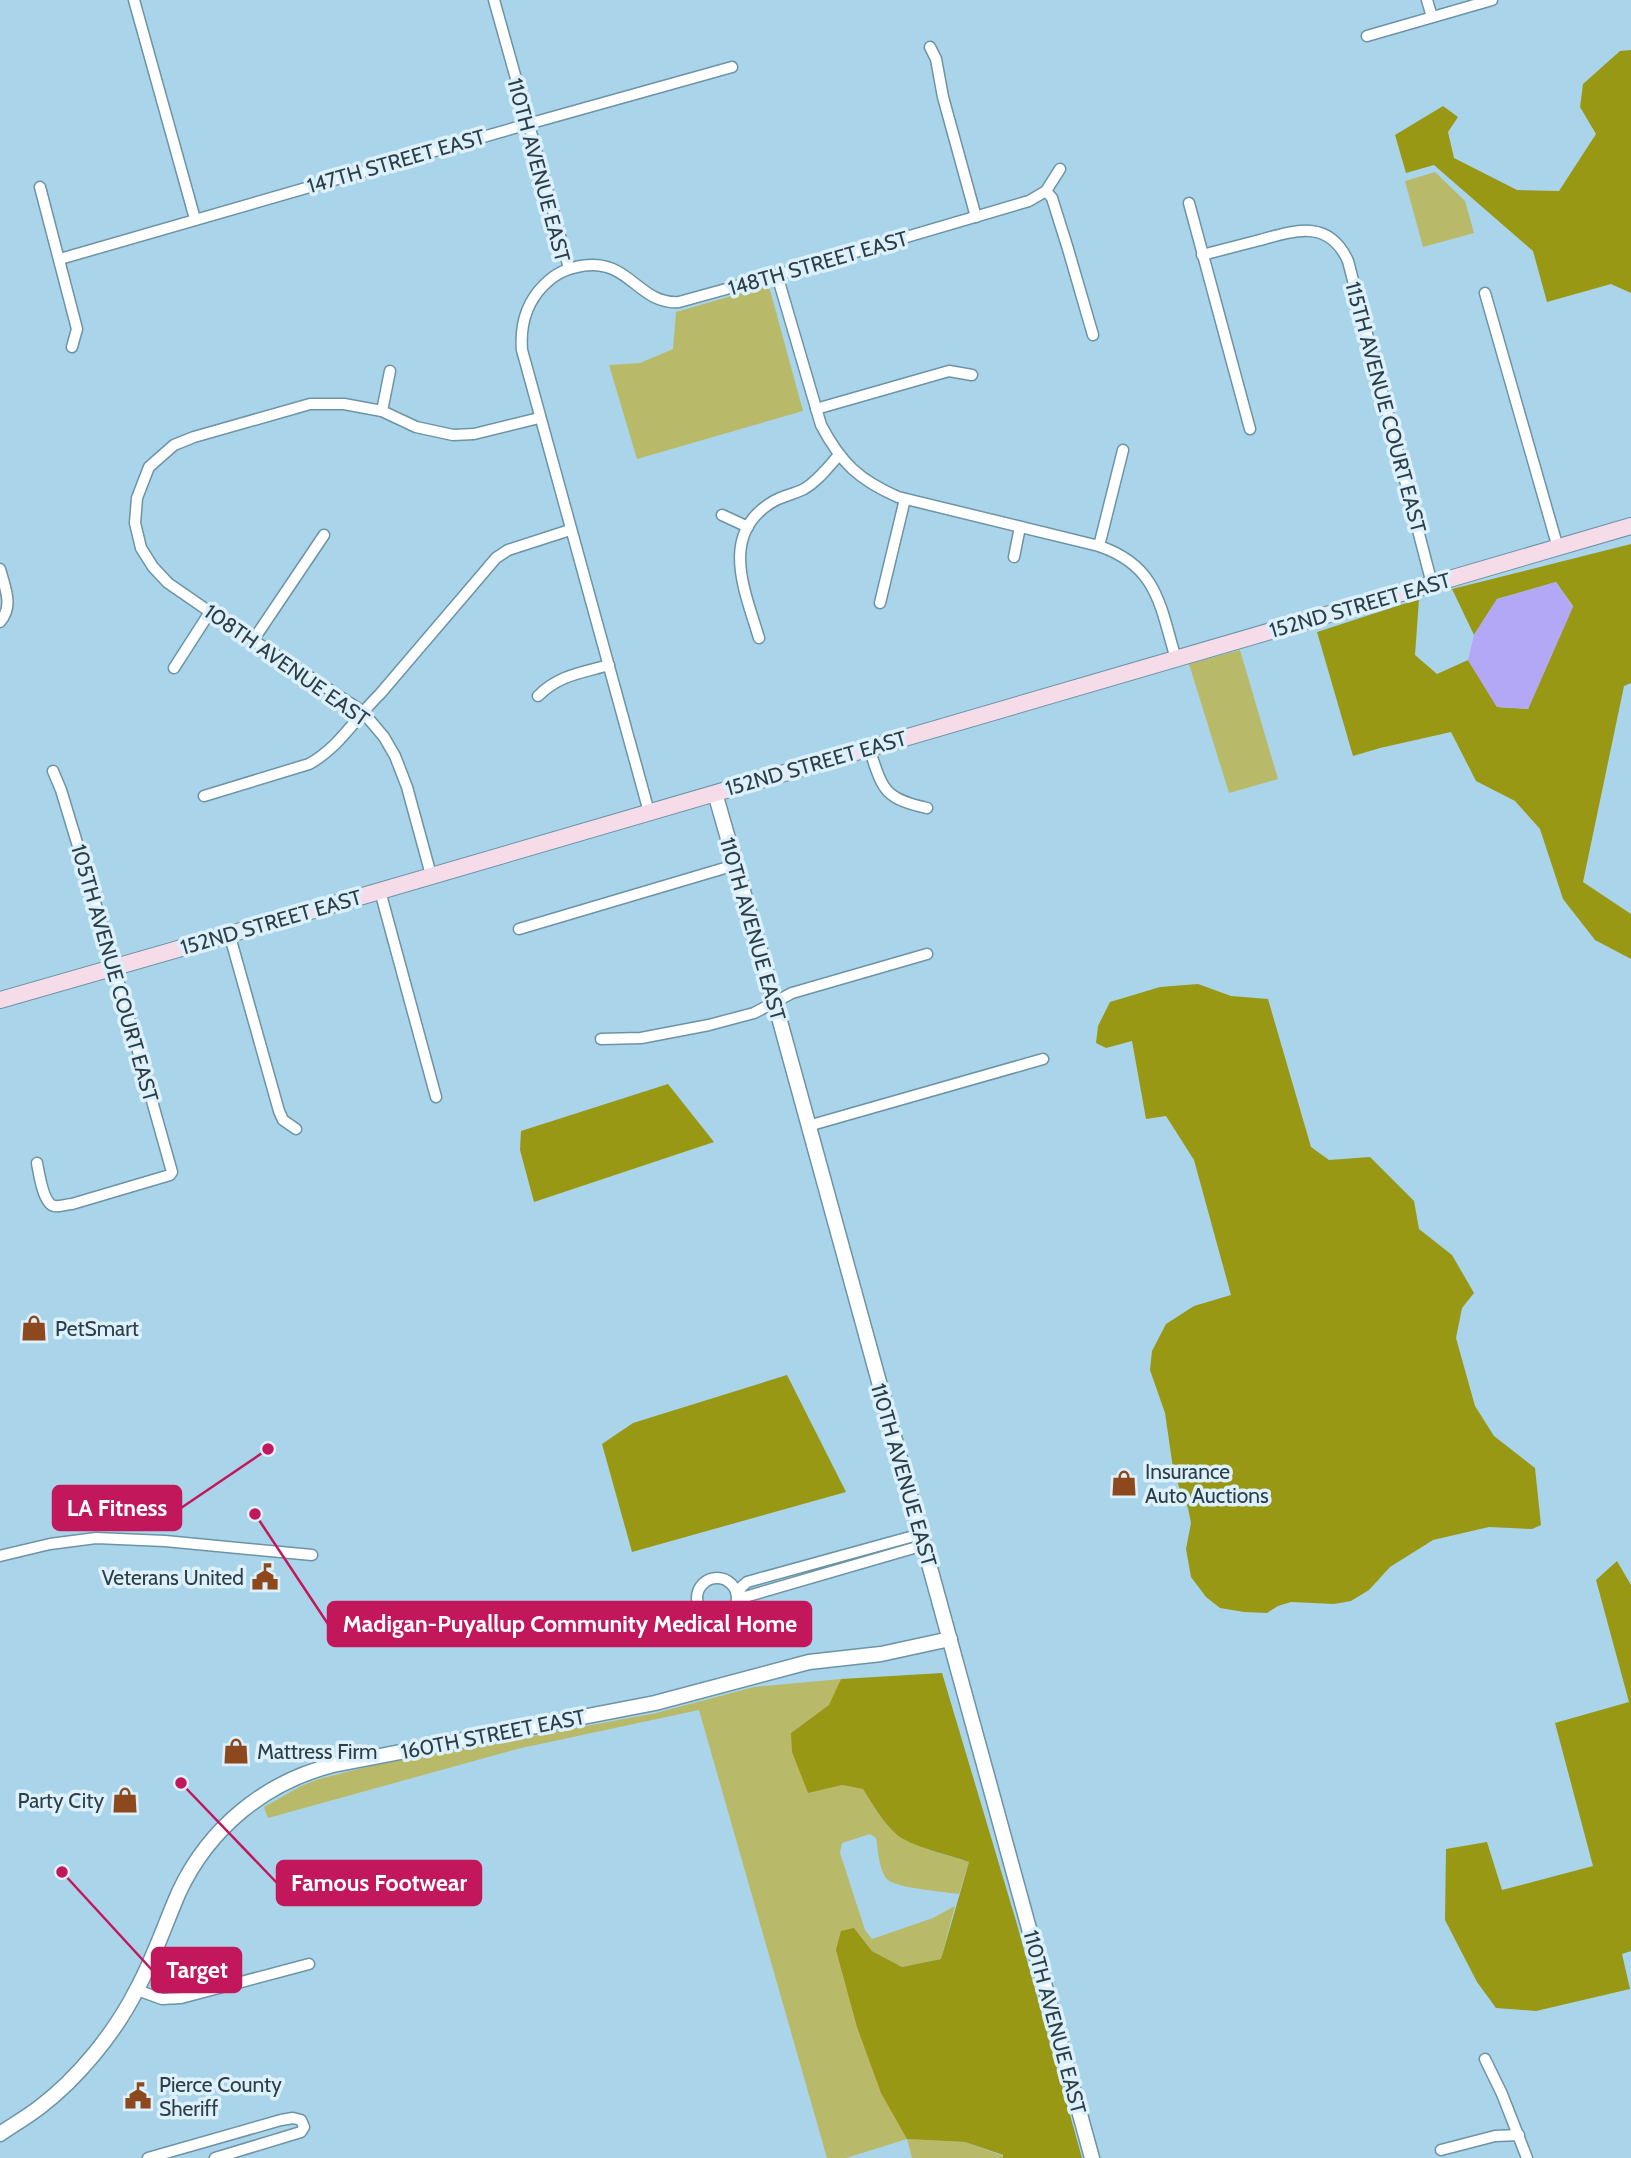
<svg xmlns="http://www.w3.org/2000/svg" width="1631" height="2158" font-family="Cabin,sans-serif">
  <rect width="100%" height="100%" fill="#aad4e9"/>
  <!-- green -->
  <g fill="#b8ba6a">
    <path d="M1435 172 1465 201 1474 233 1423 247 1405 181Z"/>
    <path d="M766 286 770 290 803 411 637 459 609 365 640 363 673 349 676 312Z"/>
    <path d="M1240 650 1278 779 1229 793 1189 664Z"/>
    <path d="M841 1679 830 1705 791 1733 842 1785 863 1789C873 1805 882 1821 896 1834 910 1846 950 1856 969 1862L959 1894C945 1892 897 1888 888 1880 879 1872 878 1849 876 1838L870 1834 842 1843 840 1853 865 1930 872 1939 933 1918 955 1906 941 1959 902 1967 872 1951 854 1928 907 2139 965 2142 1003 2156V2158H912L907 2139 846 2158H827L699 1710 517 1749 268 1818 264 1807 301 1786 319 1779 370 1766 656 1713 754 1687Z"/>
  </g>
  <!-- forest -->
  <g fill="#989815">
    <path d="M1631 50V293L1611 284 1547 302 1533 251 1434 165 1406 173 1395 135 1443 106 1458 117 1448 132 1454 158 1517 190 1559 191 1596 134 1580 107 1583 84 1620 51Z"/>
    <path d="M1631 544V683L1624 686 1583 882 1631 914V959L1595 940 1563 899 1540 829 1515 801 1476 781 1451 732 1380 748 1353 756 1317 632 1419 599 1415 655 1437 674 1468 660 1497 707 1528 709 1573 606 1556 582 1497 599 1474 635 1452 589Z"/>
    <path d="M1198 984 1231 996 1268 999 1311 1147 1329 1160 1370 1157 1414 1201 1419 1229 1452 1255 1474 1293 1462 1308 1456 1338 1475 1406 1494 1436 1535 1468 1541 1525 1532 1529 1489 1527 1433 1540 1390 1567 1369 1590 1351 1601 1334 1604 1291 1602 1278 1606 1267 1613 1244 1612 1220 1608 1206 1597 1191 1577 1186 1549 1191 1523 1188 1508 1180 1490 1173 1468 1165 1413 1150 1370 1152 1351 1166 1324 1194 1306 1231 1295 1194 1160 1166 1116 1146 1119 1132 1041 1106 1048 1096 1043 1098 1026 1110 1002 1160 987Z"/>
    <path d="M668 1084 714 1142 534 1202 520 1150 521 1131Z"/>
    <path d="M787 1375 846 1492 632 1552 602 1444 633 1423Z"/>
    <path d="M1617 1561 1631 1585V1951L1622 1954 1630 1989 1536 2011 1496 2008 1477 1982 1445 1920 1446 1849 1487 1842 1502 1890 1593 1866 1555 1723 1629 1702 1596 1580Z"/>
    <path d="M942 1673 1016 1921 1082 2158H1003V2155L965 2142 907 2139 881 2093 857 2027 836 1950 841 1931 854 1928 872 1951 902 1967 941 1959 969 1862C950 1855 911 1847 896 1834 882 1821 873 1805 863 1789L842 1785 808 1793 792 1752 791 1733 829 1705 841 1679Z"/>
  </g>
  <!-- water -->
  <path fill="#b3a8f6" d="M1556 582 1573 607 1528 709 1497 707 1468 660 1474 635 1497 599Z"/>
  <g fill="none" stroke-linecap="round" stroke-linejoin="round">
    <!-- minor casing -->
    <g stroke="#6c94a7" stroke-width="13">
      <g id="minor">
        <path d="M134 0 195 219"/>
        <path d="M494 0 569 268"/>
        <path d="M1427 0 1432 17"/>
        <path d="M1367 36 1492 0"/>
        <path d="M930 47 936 59 943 97 976 217"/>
        <path d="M40 187 77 329 72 347"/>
        <path d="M1046 191 1052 198 1068 249 1093 335"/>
        <path d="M1189 203 1250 429"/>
        <path d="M1202 255C1221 250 1241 245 1260 240 1296 230 1329 219 1348 261L1432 584"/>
        <path d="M60 259 528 124 732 67"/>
        <path d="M777 275 821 425C841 463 859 480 898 497L1099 546C1158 566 1160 606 1176 659"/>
        <path d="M1485 293 1558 548"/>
        <path d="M816 409 949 371 972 375"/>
        <path d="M382 411 390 371"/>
        <path d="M722 515 748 527"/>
        <path d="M1099 546 1123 450"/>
        <path d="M1014 557 1020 527"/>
        <path d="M0 569C5 588 14 606 0 622"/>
        <path d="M880 603 905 499"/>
        <path d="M759 638C745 591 718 533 774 501 783 496 794 494 804 489 818 481 828 467 839 455"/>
        <path d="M254 639 324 535"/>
        <path d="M174 668 210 612"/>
        <path d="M538 696C559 675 581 673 609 665"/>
        <path d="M869 748C883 790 883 798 927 808"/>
        <path d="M204 796 309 764C339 748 356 717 380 694L496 558 508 550 570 530"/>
        <path d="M649 812 522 350C520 325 526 303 544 285 555 274 565 269 581 266 629 257 638 305 679 302L777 275 1029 201 1046 191 1060 169"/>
        <path d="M431 875 407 787 395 756 384 737 362 711 210 612 168 583 153 567 141 548 135 523 137 498 149 467 174 445 194 437 310 404H344L382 411 416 427 453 435 474 434 539 418"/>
        <path d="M380 891 436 1097"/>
        <path d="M519 929 735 865"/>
        <path d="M229 933 279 1111 283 1120 296 1129"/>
        <path d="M601 1039 641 1038 709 1025 754 1013 792 993 927 954"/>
        <path d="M808 1126 1043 1059"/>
        <path d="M37 1163C39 1173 43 1203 54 1206 59 1207 67 1204 72 1204L170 1175 172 1172 111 955 61 790 53 771"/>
        <path d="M921 1534 747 1582 736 1592 745 1597 924 1545"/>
        <path d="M0 1556 50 1544 96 1538 165 1541 312 1555"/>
        <circle cx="717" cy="1598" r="20"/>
        <path d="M137 1990 162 1999 181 1998 309 1964"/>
        <path d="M1485 2059 1502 2094 1527 2158"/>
        <path d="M1441 2150 1495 2136 1519 2135"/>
        <path d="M148 2158 281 2120 293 2118 301 2120 304 2127 301 2132 215 2158"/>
      </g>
    </g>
    <!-- tertiary casing -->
    <g stroke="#6c94a7" stroke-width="17">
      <g id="tertiary">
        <path d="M715 793 775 1003 1092 2158"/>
        <path d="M0 2134C13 2125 27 2117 40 2107 78 2078 115 2033 137 1989 154 1958 165 1924 179 1892 209 1828 265 1782 333 1765L655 1703 809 1662 881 1654 950 1639"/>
      </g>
    </g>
    <!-- secondary casing -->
    <g stroke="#6c94a7" stroke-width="18">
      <path id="secondary" d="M0 1000 380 891 1631 526"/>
    </g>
    <!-- minor -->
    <use href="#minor" stroke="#fff" stroke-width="10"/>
    <!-- tertiary -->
    <use href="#tertiary" stroke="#fff" stroke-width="14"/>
    <!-- secondary -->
    <use href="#secondary" stroke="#f5dce8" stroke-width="16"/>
  </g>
  <!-- icons -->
  <defs>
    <g id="shop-bare" transform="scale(2.1)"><path d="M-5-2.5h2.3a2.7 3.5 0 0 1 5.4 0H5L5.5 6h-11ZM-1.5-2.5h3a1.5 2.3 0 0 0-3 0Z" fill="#8d491d" stroke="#dcf1fc" stroke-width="2.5" paint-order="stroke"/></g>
    <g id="civic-bare" transform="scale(2.1)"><path d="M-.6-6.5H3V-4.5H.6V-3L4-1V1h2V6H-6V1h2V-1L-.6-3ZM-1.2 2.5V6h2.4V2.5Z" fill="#8d491d" stroke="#dcf1fc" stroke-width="2.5" paint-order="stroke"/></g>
  </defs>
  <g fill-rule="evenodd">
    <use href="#shop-bare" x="34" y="1328"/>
    <use href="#shop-bare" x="1124" y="1483"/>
    <use href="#civic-bare" x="265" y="1577"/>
    <use href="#shop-bare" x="236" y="1751"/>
    <use href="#shop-bare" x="125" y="1800"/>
    <use href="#civic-bare" x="138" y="2096"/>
  </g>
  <g text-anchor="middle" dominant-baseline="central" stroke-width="7" stroke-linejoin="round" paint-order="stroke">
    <!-- street labels -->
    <g font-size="21" fill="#2e3e47" stroke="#dcf1fc">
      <text transform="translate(396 161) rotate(-16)">147TH STREET EAST</text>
      <text transform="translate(539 170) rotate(75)">110TH AVENUE EAST</text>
      <text transform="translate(818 263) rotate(-16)">148TH STREET EAST</text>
      <text transform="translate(1386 407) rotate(75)">115TH AVENUE COURT EAST</text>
      <text transform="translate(1360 605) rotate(-16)">152ND STREET EAST</text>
      <text transform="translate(287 665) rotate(35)">108TH AVENUE EAST</text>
      <text transform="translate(816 763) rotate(-16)">152ND STREET EAST</text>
      <text transform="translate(271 922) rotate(-16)">152ND STREET EAST</text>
      <text transform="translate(753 929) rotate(74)">110TH AVENUE EAST</text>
      <text transform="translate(115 973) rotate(74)">105TH AVENUE COURT EAST</text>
      <text transform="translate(904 1475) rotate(74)">110TH AVENUE EAST</text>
      <text transform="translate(493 1734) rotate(-11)">160TH STREET EAST</text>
      <text transform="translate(1055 2022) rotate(75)">110TH AVENUE EAST</text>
    </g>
    <!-- poi labels -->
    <g font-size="21" fill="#2e3e47" stroke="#dcf1fc" text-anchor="start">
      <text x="55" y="1328">PetSmart</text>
      <text x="1145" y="1471">Insurance<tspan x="1145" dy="24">Auto Auctions</tspan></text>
      <text x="244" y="1577" text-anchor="end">Veterans United</text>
      <text x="257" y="1751">Mattress Firm</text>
      <text x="104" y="1800" text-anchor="end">Party City</text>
      <text x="159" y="2084">Pierce County<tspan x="159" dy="24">Sheriff</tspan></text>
    </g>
  </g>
  <!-- callouts -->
  <path fill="none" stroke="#c2185b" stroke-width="2.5" d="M268 1449L181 1508M255 1514L328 1624M181 1783L277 1883M62 1872L152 1970"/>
  <g fill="#c2185b" stroke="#dcf1fc" stroke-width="2.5">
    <circle cx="268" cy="1449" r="7"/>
    <circle cx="255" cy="1514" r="7"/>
    <circle cx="181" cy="1783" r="7"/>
    <circle cx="62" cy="1872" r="7"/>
  </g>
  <g fill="#c2185b" stroke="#c2185b" stroke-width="2.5">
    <rect x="53" y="1486" width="128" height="44" rx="7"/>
    <rect x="328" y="1602" width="483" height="44" rx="7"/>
    <rect x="277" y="1861" width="204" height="44" rx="7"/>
    <rect x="152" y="1948" width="89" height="44" rx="7"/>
  </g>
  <g font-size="23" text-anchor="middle" font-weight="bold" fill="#fff">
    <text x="117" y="1516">LA Fitness</text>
    <text x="570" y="1632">Madigan-Puyallup Community Medical Home</text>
    <text x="379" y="1891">Famous Footwear</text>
    <text x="197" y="1978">Target</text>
  </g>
</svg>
